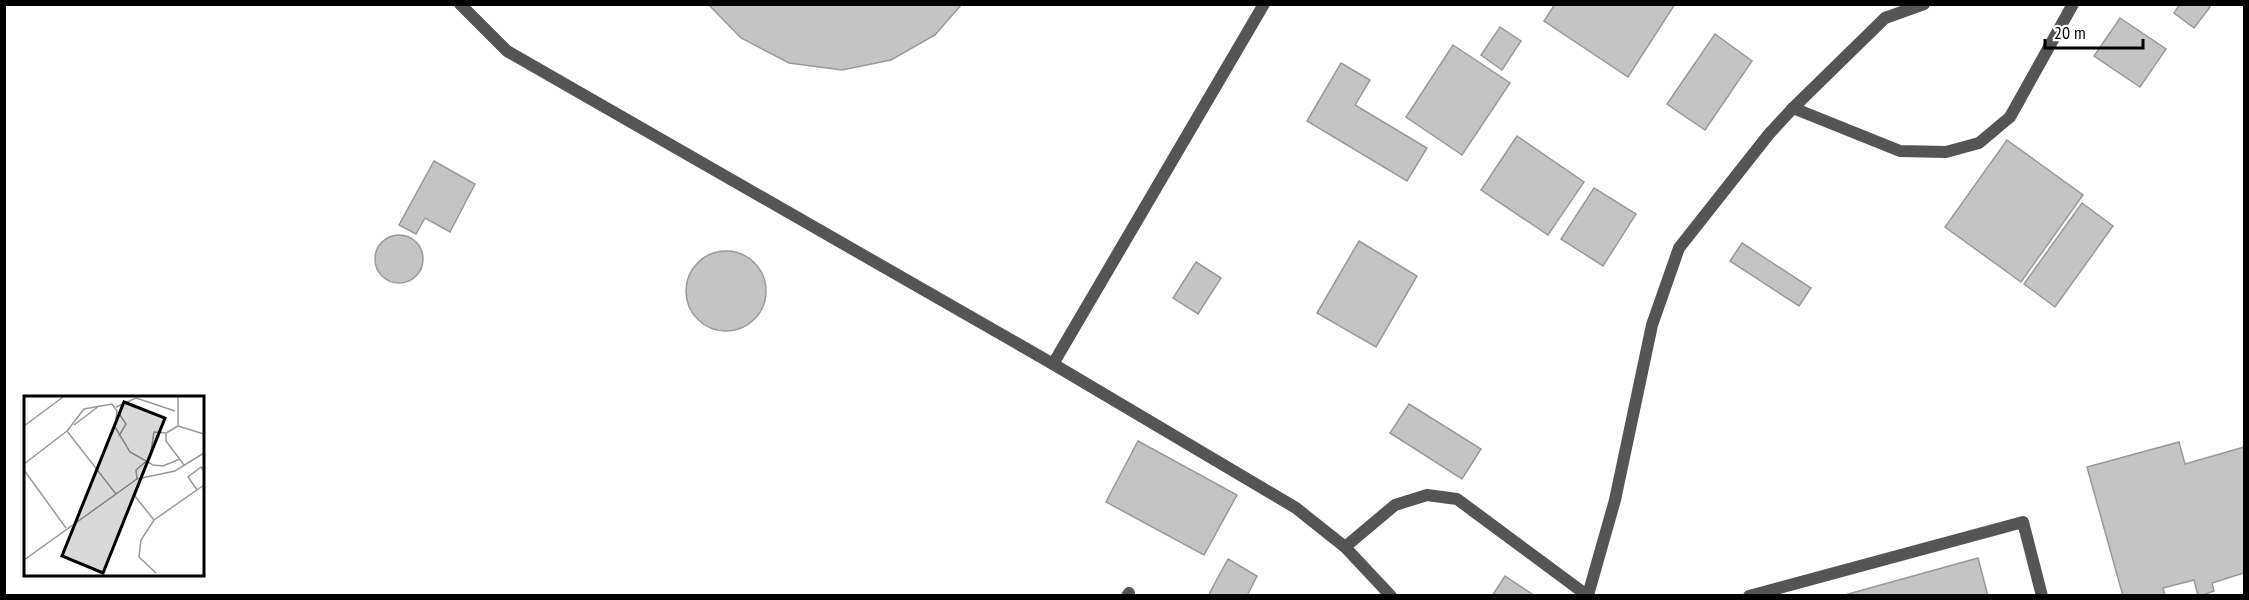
<svg xmlns="http://www.w3.org/2000/svg" width="2249" height="600" font-family="'PT Sans Narrow',sans-serif">
  <rect width="100%" height="100%" fill="#fff"/>
  <!-- building -->
  <g fill="#c4c4c4" stroke="#999" stroke-width="1.5">
    <path d="M708 4H962L935 35 891 60 842 70 789 63 741 38Z"/>
    <path d="M1555 4H1675L1628 77 1544 21Z"/>
    <path d="M2180 4H2207L2210 7 2194 28 2174 13Z"/>
    <path d="M2120 18 2166 49 2140 87 2094 56Z"/>
    <path d="M1500 27 1521 41 1502 70 1481 55Z"/>
    <path d="M1715 34 1752 61 1705 130 1667 104Z"/>
    <path d="M1453 45 1510 83 1462 155 1406 117Z"/>
    <path d="M1341 63 1370 80 1355 105 1427 148 1407 181 1307 121Z"/>
    <path d="M1517 136 1584 182 1548 235 1481 190Z"/>
    <path d="M2007 140 2083 195 2021 282 1945 227Z"/>
    <path d="M434 161 475 184 450 232 425 218 416 234 399 225Z"/>
    <path d="M1594 188 1636 214 1603 266 1561 239Z"/>
    <path d="M2082 203 2113 226 2055 307 2024 284Z"/>
    <circle cx="399" cy="259" r="24"/>
    <path d="M1359 241 1417 276 1376 347 1317 313Z"/>
    <path d="M1742 243 1811 288 1799 306 1730 261Z"/>
    <circle cx="726" cy="291" r="40"/>
    <path d="M1196 262 1221 278 1198 314 1173 298Z"/>
    <path d="M1409 404 1481 449 1462 479 1390 433Z"/>
    <path d="M1138 441 1237 495 1204 555 1106 502Z"/>
    <path d="M2179 442 2185 464 2244 447V573L2212 583 2214 591 2200 596H2198L2194 580 2163 588 2165 596H2123L2087 467Z"/>
    <path d="M1978 558 1988 596H1841Z"/>
    <path d="M1228 559 1257 576 1247 596H1208Z"/>
    <path d="M1505 576 1535 596H1492Z"/>
  </g>
  <g fill="none" stroke-linecap="round" stroke-linejoin="round">
    <!-- lane -->
    <g stroke="#555" stroke-width="12">
      <path d="M460 4 507 51 1053 364 1264 4"/>
      <path d="M1793 108 1900 151 1946 152 1979 143 2010 117 2073 4"/>
      <path d="M1053 364 1296 508 1345 547 1391 596"/>
      <path d="M1345 547 1395 505 1427 495 1457 499 1588 596"/>
      <path d="M1588 595 1615 500 1652 325 1679 248 1769 134 1793 108 1885 18 1924 4"/>
      <path d="M1127 596 1129 593"/>
      <path d="M1749 596 2023 522 2042 596"/>
    </g>
  </g>
  <!-- overview -->
  <g transform="translate(24 396)">
    <rect width="180" height="180" fill="#fff"/>
    <path fill="none" stroke="#999" stroke-width="1.5" d="M92 11 112 2 151 15M94 16 102 28 95 40M50 29 75 10M0 30 39 1M154 30 180 38M43 35 60 13 88 8 93 15 91 31 106 56 129 69 139 70 156 63M142 37 154 30V1M0 68 43 35 92 98 0 164M0 74 42 132M113 83 112 74 126 62 130 36 142 37V45L160 69M173 94 164 81 177 71 180 75M92 98 113 83 151 75 180 57M110 99 130 124M132 177 115 161 117 144 130 124 180 89"/>
    <path fill="#000" fill-opacity="0.15" stroke="#000" stroke-width="3" d="M100 6 141 22 79 177 38 160Z"/>
    <rect width="180" height="180" fill="none" stroke="#000" stroke-width="3"/>
  </g>
  <!-- border -->
  <rect width="2249" height="600" fill="none" stroke="#000000" stroke-width="12"/>
  <!-- scale -->
  <path d="M2045 39v9h98v-9" fill="none" stroke="#000000" stroke-width="3"/>
  <text x="2054" y="39" font-size="18" fill="#000000" stroke="#ffffff" stroke-width="4.5" paint-order="stroke">20 m</text>
</svg>
